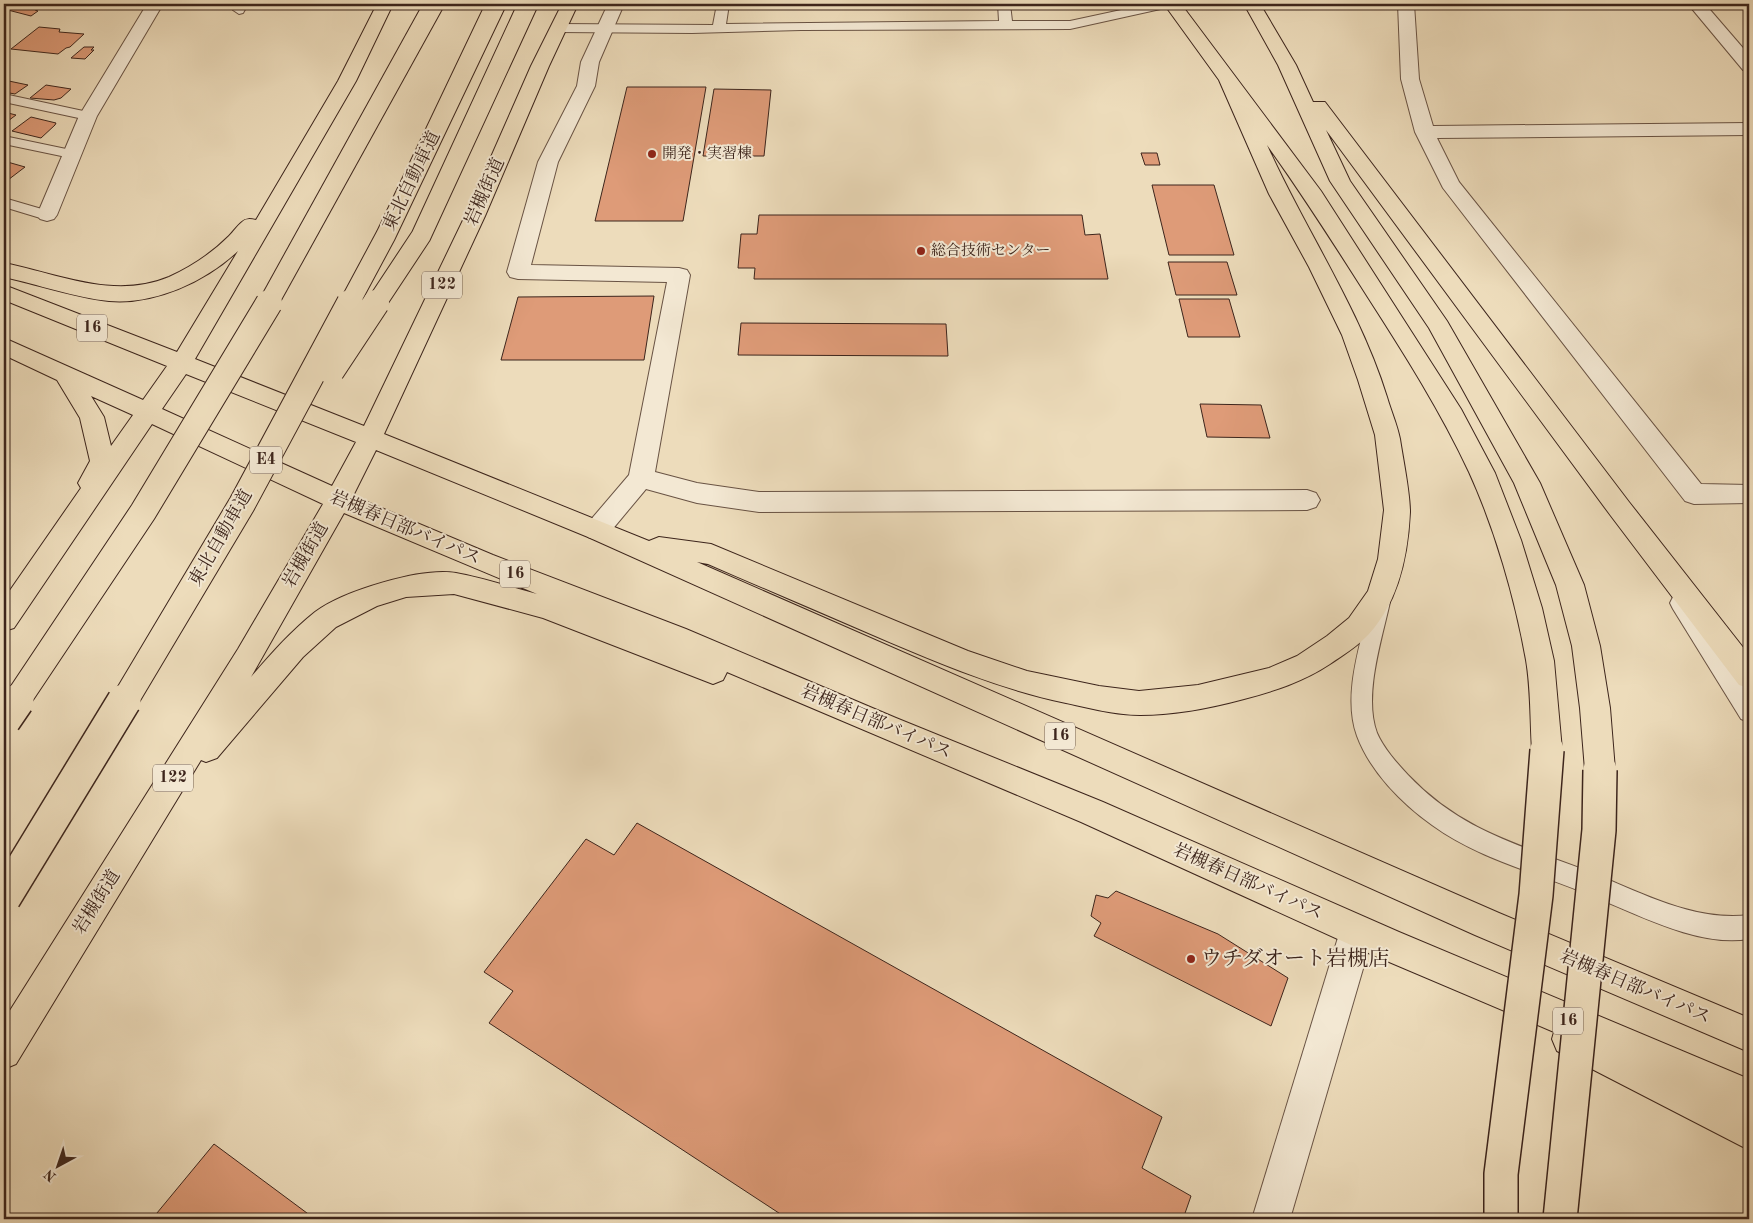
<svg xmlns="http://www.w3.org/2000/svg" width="1753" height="1223" font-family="'Old Standard TT','Noto Serif JP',serif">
  <rect width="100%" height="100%" fill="#eddcbb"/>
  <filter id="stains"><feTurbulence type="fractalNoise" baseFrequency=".004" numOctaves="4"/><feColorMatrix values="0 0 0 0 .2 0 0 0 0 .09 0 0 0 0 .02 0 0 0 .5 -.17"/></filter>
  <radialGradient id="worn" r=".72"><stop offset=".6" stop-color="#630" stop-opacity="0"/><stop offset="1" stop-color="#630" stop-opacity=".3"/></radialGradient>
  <!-- building -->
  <g fill="#de9b78" stroke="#3d251c">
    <path d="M5 4H44L35 10 38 11 31 16 4 9Z"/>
    <path d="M39 27 60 29 59 32 84 34 70 47 66 48 58 54 11 49Z"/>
    <path d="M84 47H94L91 50H94L85 59 71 58Z"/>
    <path d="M4 80 28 85 15 94 4 92Z"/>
    <path d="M46 85 71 89 61 98 54 100 30 98Z"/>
    <path d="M627 87H706L683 221H595Z"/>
    <path d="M714 89 771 90 764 156H703Z"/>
    <path d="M4 112 16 115 4 124Z"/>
    <path d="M31 117 56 123 55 125 41 138 12 131Z"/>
    <path d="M1141 153H1157L1160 165H1145Z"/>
    <path d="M4 161 25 167 4 183Z"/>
    <path d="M1152 185H1214L1234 255H1169Z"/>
    <path d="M759 215H1082L1085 235 1100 234 1108 279H754L755 268H738L741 234H757Z"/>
    <path d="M1168 262H1227L1237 295H1176Z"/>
    <path d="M654 296 644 360H501L518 297Z"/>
    <path d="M1179 299H1229L1240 337H1188Z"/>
    <path d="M741 323 946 324 948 356 738 355Z"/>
    <path d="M1200 404 1261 405 1270 438 1207 437Z"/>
    <path d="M637 823 1162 1117 1142 1168 1191 1196 1183 1219H788L489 1023 513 991 484 972 586 839 614 855Z"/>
    <path d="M1116 891 1218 934 1288 978 1271 1026 1094 936 1101 923 1091 916 1096 895 1108 898Z"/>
    <path d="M214 1144 315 1219H152Z"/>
  </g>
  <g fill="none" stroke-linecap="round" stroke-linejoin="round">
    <!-- lane casing -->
    <g stroke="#695344" stroke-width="2">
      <g id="lane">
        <path d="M236 4H248L243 13 239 14 233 10Z"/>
        <path d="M717 4H729L726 24 999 21 998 4H1010L1012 21H1070L1149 4H1171L1165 8 1070 29 801 30 692 33 558 32 552 28 558 24 713 25Z"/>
        <path d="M4 94 88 112 95 116 88 120 4 102Z"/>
        <path d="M4 136 71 150 76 151 78 154 76 157 71 158 4 144Z"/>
        <path d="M4 198 52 212 55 215 52 218 47 220 4 207Z"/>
        <path d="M1380 594 1387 596 1390 602C1382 639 1363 696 1377 733 1384 749 1397 763 1408 775 1462 832 1521 845 1590 872 1640 892 1694 922 1749 915V939C1695 948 1630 910 1580 891 1530 871 1476 857 1432 825 1401 803 1370 771 1357 736 1342 695 1361 643 1370 602L1373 596Z"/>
        <path d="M1680 595 1687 597 1749 695V722L1741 719 1673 609 1670 603 1673 597Z"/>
      </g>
    </g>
    <!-- street casing -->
    <g stroke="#695344" stroke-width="2">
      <g id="street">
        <path d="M147 4H163L97 116 57 215 54 219 47 221 40 219 37 215 79 116Z"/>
        <path d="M608 4H624L599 62 595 86 558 162 531 265 679 268 687 270 690 275 655 472 697 483 759 492 1307 490 1316 493 1320 500 1316 507 1307 510 759 512 697 503 646 489 606 537 597 540 588 537 584 530 588 523 629 475 667 282 518 279 510 277 507 272 538 162 577 86 581 62Z"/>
        <path d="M1398 4H1414L1419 79 1433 126 1749 123V135L1437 138 1459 182 1701 484 1749 485V503L1694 504 1685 501 1443 188 1415 132 1401 79Z"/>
        <path d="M1688 4H1705L1749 55V71L1743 70Z"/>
        <path d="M1357 915 1369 920 1374 931 1290 1219H1252L1340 931 1345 920Z"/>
      </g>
    </g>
    <!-- highway casing -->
    <g stroke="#3d251c" stroke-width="2">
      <g id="highway">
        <path d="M377 4H393L356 81 195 359 364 426 465 216 531 66 562 4H578L549 66 485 216 384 434 649 541 659 537 711 544 968 651 1027 671 1099 686 1139 691 1198 685 1269 668 1297 656 1327 636 1349 618 1368 591 1378 559 1384 510 1375 435 1358 380 1342 335 1309 267 1269 194 1219 80 1164 4H1181L1321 191 1461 409 1495 473 1521 540 1542 608 1554 661 1562 750 1558 759 1547 763 1536 759 1532 750C1530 720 1531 689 1526 660 1515 598 1495 529 1469 472 1441 412 1405 355 1369 299 1336 247 1303 195 1267 145 1305 230 1359 307 1387 397 1391 411 1397 424 1400 439 1403 459 1410 492 1410 512 1408 555 1399 601 1369 634 1358 646 1343 655 1330 664 1303 682 1274 691 1244 699 1211 708 1174 715 1140 715 1115 715 1090 708 1066 703 999 689 936 662 873 635 818 611 763 588 708 564L697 562 1499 913 1749 1018V1052L1475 935 588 537 376 450 353 496 493 555 686 629 896 718 1103 802 1399 932 1749 1079V1150L1557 1051 1552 1039 1554 1032 1375 956 1081 822 727 672 723 680 713 684 543 618 454 594 406 597 377 606 336 627 303 657 217 758 206 762 201 760 16 1064 4 1069V1020L238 649 323 504 152 424 14 628 4 631V599L81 488 78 483 90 461 80 418 57 380 4 355V338L143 400 167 366 4 300V285L177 352 238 251C205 282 154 305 109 301 77 298 36 284 4 277V263C59 274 114 300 169 277 191 267 212 253 229 236 233 232 237 226 242 222 246 218 251 219 256 220L338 81ZM186 374 356 442 332 486 162 409ZM91 396 133 415 111 446 104 417ZM344 513 537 594C510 587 483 578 456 573 421 567 343 591 315 612 291 631 271 654 251 677Z"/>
        <path d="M1244 4H1260L1296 65 1313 102H1325L1629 502 1749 655V688L1739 685 1611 516 1326 130 1350 181 1447 321 1540 483 1584 585 1600 646 1610 708 1615 770 1611 780 1600 783 1589 780 1585 770 1580 708 1572 646 1556 585 1514 483 1429 328 1330 181 1278 65Z"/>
      </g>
    </g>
    <!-- lane -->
    <use href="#lane" fill="#f3e8d3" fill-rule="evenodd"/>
    <!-- street -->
    <use href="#street" fill="#f3e8d3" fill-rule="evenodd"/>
    <!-- highway -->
    <use href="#highway" fill="#eddcbb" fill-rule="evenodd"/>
    <!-- highway-bridge-far2 casing -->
    <g stroke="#3d251c" stroke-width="21" stroke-linecap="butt">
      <g id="highway-bridge-far2">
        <path d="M268 304 434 4"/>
        <path d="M349 304 386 235 496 4"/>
        <path d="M376 304 421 236 528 4"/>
      </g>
    </g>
    <!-- highway-bridge-far1 casing -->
    <g stroke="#3d251c" stroke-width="28" stroke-linecap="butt">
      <g id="highway-bridge-far1">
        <path d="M331 371 376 303"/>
        <path d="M16 702 143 512 269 303"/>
        <path d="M124 702 242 504 350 303"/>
      </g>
    </g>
    <!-- highway-bridge casing -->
    <g stroke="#3d251c" stroke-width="36" stroke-linecap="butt">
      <g id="highway-bridge">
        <path d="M4 720 17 701"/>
        <path d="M4 898 124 701"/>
        <path d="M1501 1219V1174L1536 895 1547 750"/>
        <path d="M1560 1219 1599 830 1600 770"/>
      </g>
    </g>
    <!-- highway-bridge-far2 -->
    <use href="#highway-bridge-far2" stroke="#eddcbb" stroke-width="19"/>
    <!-- highway-bridge-far1 -->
    <use href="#highway-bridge-far1" stroke="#eddcbb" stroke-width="26"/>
    <!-- highway-bridge -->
    <use href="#highway-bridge" stroke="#eddcbb" stroke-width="33"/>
  </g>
  <!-- markers -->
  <g fill="#8f2418" stroke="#f3e8d3" stroke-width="2">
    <circle cx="652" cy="154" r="5"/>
    <circle cx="921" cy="251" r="5"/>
    <circle cx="1191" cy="959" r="5"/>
  </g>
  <g text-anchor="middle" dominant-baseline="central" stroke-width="4" stroke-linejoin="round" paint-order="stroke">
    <!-- far-poi labels -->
    <g font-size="15" fill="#3d251c" stroke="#f3e8d3" text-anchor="start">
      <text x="662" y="154">開発・実習棟</text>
      <text x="931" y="251">総合技術センター</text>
    </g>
    <!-- shield labels -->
    <g fill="#f3e8d3" stroke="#746053" stroke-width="1">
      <rect x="422" y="271.5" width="40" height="27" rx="4"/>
      <rect x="77" y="314.5" width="30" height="27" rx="4"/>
      <rect x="250" y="446.5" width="32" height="27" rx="4"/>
      <rect x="500" y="560.5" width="30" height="27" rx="4"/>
      <rect x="1045" y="722.5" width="30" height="27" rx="4"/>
      <rect x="153" y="764.5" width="40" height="27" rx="4"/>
      <rect x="1553" y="1007.5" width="30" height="27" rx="4"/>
    </g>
    <g font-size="16" font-weight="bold" fill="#3d251c">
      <text x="442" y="285">122</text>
      <text x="92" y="328">16</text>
      <text x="266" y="460">E4</text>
      <text x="515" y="574">16</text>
      <text x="1060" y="736">16</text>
      <text x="173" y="778">122</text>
      <text x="1568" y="1021">16</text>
    </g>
    <!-- street labels -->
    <g font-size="18" fill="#3d251c" stroke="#f3e8d3">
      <text transform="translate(412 181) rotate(-64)">東北自動車道</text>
      <text transform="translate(485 192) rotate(-66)">岩槻街道</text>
      <text transform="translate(405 528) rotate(23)">岩槻春日部バイパス</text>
      <text transform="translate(221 538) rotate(-60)">東北自動車道</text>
      <text transform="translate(306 555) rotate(-60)">岩槻街道</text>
      <text transform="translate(876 722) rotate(23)">岩槻春日部バイパス</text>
      <text transform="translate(1248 882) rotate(24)">岩槻春日部バイパス</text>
      <text transform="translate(97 902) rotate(-58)">岩槻街道</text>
      <text transform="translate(1635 987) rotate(23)">岩槻春日部バイパス</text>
    </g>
    <!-- near-poi labels -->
    <g font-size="21" fill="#3d251c" stroke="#f3e8d3" text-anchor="start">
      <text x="1201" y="959">ウチダオート岩槻店</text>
    </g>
  </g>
  <!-- margin -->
  <rect width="1753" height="1223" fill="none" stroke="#eddcbb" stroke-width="20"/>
  <rect x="5" y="5" width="1743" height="1213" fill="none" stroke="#3d251c" stroke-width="2.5"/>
  <rect x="10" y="10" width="1733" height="1203" fill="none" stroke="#3d251c"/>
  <!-- north arrow -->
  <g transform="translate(58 1166) rotate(220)" stroke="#f3e8d3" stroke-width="4" paint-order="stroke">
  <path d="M0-4L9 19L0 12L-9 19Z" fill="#3d251c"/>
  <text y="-8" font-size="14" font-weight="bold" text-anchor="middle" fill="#3d251c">N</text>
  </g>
  <rect width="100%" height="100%" filter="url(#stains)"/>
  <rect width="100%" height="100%" fill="url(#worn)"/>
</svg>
